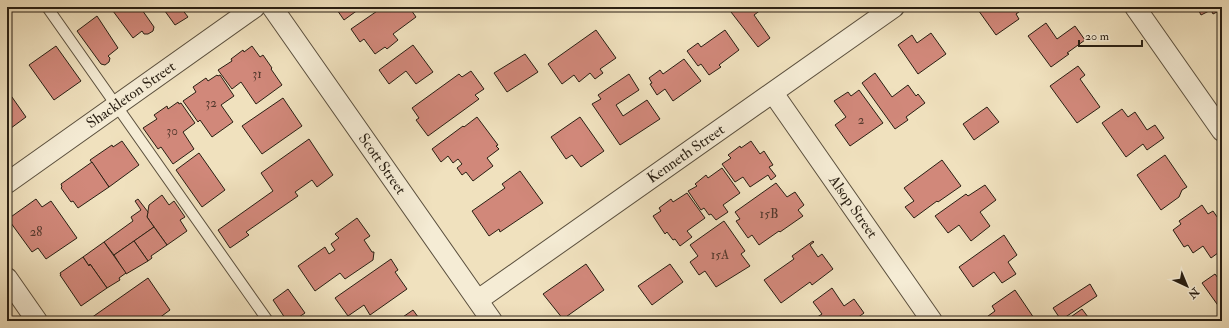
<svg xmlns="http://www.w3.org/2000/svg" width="1229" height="328" font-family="'IM FELL Double Pica',serif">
  <rect width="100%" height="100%" fill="#f0e1be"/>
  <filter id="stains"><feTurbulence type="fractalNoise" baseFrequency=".005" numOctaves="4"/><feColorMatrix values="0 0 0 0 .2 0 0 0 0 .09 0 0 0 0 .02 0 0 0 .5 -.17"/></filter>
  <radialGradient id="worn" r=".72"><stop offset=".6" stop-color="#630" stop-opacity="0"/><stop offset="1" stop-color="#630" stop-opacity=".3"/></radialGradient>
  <!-- building -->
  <g fill="#d1887a" stroke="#291f13">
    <path d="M110 7H140L154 27 153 31 148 34H144L142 31 133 38Z"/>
    <path d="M162 7H183L181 8 188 17 175 25Z"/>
    <path d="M335 7H362L344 20Z"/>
    <path d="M383 7H409L416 17 393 34 398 40 387 49 385 47 375 54 364 39 360 42 351 29Z"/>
    <path d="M734 7H765L754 15 770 38 758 47 731 12 735 9Z"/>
    <path d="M976 7H1026L1016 14 1019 19 996 35Z"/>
    <path d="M1197 7H1222V22L1217 12 1213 14 1211 10 1201 15Z"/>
    <path d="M97 16 118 48 108 56 110 58 109 62 105 65 101 64 77 31Z"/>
    <path d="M1046 23 1057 39 1075 26 1085 40 1067 53 1069 54 1051 67 1028 36Z"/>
    <path d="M596 30 616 58 600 69 603 73 595 79 590 73 579 82 574 75 562 84 548 64Z"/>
    <path d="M725 30 739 50 719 65 721 67 709 75 701 64 698 66 687 51 698 43 701 47Z"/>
    <path d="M931 33 946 54 918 74 898 45 912 35 917 43Z"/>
    <path d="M413 45 433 72 416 84 406 71 389 84 379 70Z"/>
    <path d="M56 46 81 81 54 100 29 65Z"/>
    <path d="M252 46 260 57 263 55 272 68 271 69 282 85 256 104 241 82 232 89 218 70 232 61 231 59 243 50 244 52Z"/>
    <path d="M525 54 538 72 507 92 494 73Z"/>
    <path d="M684 59 701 81 673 101 665 89 657 95 650 84 652 83 649 78 660 70 663 74Z"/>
    <path d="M1078 66 1085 75 1080 79 1100 107 1077 123 1050 86Z"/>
    <path d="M471 71 484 89 475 95 479 99 428 136 416 120 419 118 412 108 459 74 462 77Z"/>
    <path d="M875 73 892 97 908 85 916 96 918 94 925 103 906 117 908 120 895 129 862 83Z"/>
    <path d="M629 74 639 90 616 105 623 116 647 100 660 119 620 145 592 104 601 99 598 95Z"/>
    <path d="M217 75 218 76 220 75 234 96 221 105 233 122 212 137 200 120 198 122 183 101 196 92 193 87 206 78 208 81Z"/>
    <path d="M7 90 26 117 7 131Z"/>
    <path d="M859 90 883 123 850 146 835 125 846 117 834 101 848 92 851 96Z"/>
    <path d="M283 98 302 126 262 154 242 126Z"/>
    <path d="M178 102 179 104 181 103 195 123 183 132 194 149 173 164 161 147 158 149 143 128 157 119 154 115 167 106 168 109Z"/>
    <path d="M987 107 999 122 974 140 963 124Z"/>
    <path d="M1122 109 1128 117 1135 112 1147 130 1155 125 1164 138 1147 150 1143 144 1126 157 1102 123Z"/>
    <path d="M477 117 498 145 496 146 499 149 487 158 493 166 473 181 466 172 462 175 457 168 462 164 458 159 453 163 448 156 441 162 432 149 463 126 464 127Z"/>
    <path d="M580 117 604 151 581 167 572 155 566 159 551 137Z"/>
    <path d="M309 139 333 175 317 187 312 180 295 192 298 196 246 232 249 235 230 248 218 230 273 191 261 173Z"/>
    <path d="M122 141 139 165 109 187 90 160 112 145 113 147Z"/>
    <path d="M751 141 760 154 764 151 773 165 769 167 776 176 771 180 768 175 750 187 743 177 735 182 722 164 731 158 728 155 740 146 741 148Z"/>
    <path d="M199 153 225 190 202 207 176 170Z"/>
    <path d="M1165 155 1187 187 1182 190 1179 197 1161 210 1137 175Z"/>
    <path d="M942 160 961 186 938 202 937 201 914 218 905 207 914 201 904 188Z"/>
    <path d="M92 162 109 187 78 208 73 201 71 202 61 188 62 187 61 184Z"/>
    <path d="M722 168 740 193 723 205 728 212 716 220 711 214 709 215 704 208 701 210 688 191 697 186 695 184 706 175 708 178Z"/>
    <path d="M520 171 543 203 500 232 499 229 489 236 472 211 505 188 502 184Z"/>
    <path d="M776 183 787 197 795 192 804 205 798 210 803 216 780 232 779 231 759 245 752 235 748 238 736 221 740 219 735 212Z"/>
    <path d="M985 185 996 200 980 212 990 226 971 241 959 225 948 233 935 216 966 194 968 196Z"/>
    <path d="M687 193 705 218 687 231 692 237 680 246 675 239 673 240 667 232 665 234 653 216 661 211 659 208 671 199 673 202Z"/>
    <path d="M162 195 169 205 174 201 185 217 180 220 187 231 167 245 147 217 149 205Z"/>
    <path d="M36 199 42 207 51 201 77 238 46 259 38 248 32 252 8 219Z"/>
    <path d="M138 199 148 212 147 217 154 227 114 255 104 242 133 221 131 217 141 210 135 201Z"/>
    <path d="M1202 205 1208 214 1213 211 1222 224V250L1211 258 1203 246 1193 253 1188 245 1184 247 1173 230 1181 224 1179 221Z"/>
    <path d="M357 218 370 236 364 240 372 252H374L373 260 345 279 340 273 315 291 298 266 325 247 329 254 335 250 331 244 339 238 335 234Z"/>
    <path d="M724 221 745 251 741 254 750 266 716 287 705 271 699 275 690 262 698 256 690 245Z"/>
    <path d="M154 227 167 245 151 256 152 258 148 261 134 241Z"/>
    <path d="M1004 235 1017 255 1008 262 1016 274 1002 283 994 272 973 287 959 267Z"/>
    <path d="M134 241 148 261 126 274 114 255Z"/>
    <path d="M813 241 814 242 810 245 818 257 822 254 833 269 812 285 810 282 781 303 764 280 794 259 792 256Z"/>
    <path d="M104 242 126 273 119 278 120 280 107 288 90 264 89 266 83 257Z"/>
    <path d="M83 257 89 266 90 264 107 288 81 306 60 275H61L60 273Z"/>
    <path d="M391 259 398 270 395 272 407 289 370 315 364 305 348 316 335 298Z"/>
    <path d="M586 264 604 290 563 319 543 294Z"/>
    <path d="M670 264 683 282 652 305 638 286Z"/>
    <path d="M1215 274 1218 278 1222 275V311L1202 283Z"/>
    <path d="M148 278 170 310 155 321H93L91 318Z"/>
    <path d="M1090 284 1097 296 1061 320 1053 308Z"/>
    <path d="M832 288 844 306 854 299 864 313 853 321H811L822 314 813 302Z"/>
    <path d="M288 289 305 313 293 321H287L273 300Z"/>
    <path d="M1015 290 1036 321H985L984 319 995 311 992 306Z"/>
    <path d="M1082 309 1091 321H1065Z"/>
    <path d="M413 310 421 321H397Z"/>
    <path d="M304 316 308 321H296Z"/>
  </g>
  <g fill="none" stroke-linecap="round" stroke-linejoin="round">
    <!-- service casing -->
    <g stroke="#5b503e" stroke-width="12">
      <path id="service" d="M47 7 268 321"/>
    </g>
    <!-- minor casing -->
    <g stroke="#5b503e" stroke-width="22">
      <g id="minor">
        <path d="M272 7 492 321"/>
        <path d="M1135 7 1222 131"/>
        <path d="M773 93 932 321"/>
        <path d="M7 183 255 7"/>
        <path d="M7 278 37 321"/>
        <path d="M478 300 894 7"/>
      </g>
    </g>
    <!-- service -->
    <use href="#service" stroke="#f5ecd5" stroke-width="10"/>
    <!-- minor -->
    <use href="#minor" stroke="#f5ecd5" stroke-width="20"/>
  </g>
  <g text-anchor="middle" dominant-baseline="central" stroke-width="3" stroke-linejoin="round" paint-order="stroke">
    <!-- number labels -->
    <g font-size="13" fill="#53392d">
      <text x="257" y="74">31</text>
      <text x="211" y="103">32</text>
      <text x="861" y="120">2</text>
      <text x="172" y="131">30</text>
      <text x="769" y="214">15B</text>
      <text x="36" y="232">28</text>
      <text x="720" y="255">15A</text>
    </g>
    <!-- street labels -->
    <g font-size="15" fill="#291f13" stroke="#f5ecd5">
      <text transform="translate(131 95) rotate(-35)">Shackleton Street</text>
      <text transform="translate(686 154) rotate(-35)">Kenneth Street</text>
      <text transform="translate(382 164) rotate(55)">Scott Street</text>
      <text transform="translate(853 207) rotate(55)">Alsop Street</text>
    </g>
  </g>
  <!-- margin -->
  <rect width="1229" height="328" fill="none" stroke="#f0e1be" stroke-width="24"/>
  <rect x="8" y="8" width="1213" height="312" fill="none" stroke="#291f13" stroke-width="2"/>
  <rect x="12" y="12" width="1205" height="304" fill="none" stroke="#291f13"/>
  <!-- north arrow -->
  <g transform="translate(1187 286) rotate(136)" stroke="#f5ecd5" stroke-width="3" paint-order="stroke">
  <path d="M0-3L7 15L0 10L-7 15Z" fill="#291f13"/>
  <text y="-6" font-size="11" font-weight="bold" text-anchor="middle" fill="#291f13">N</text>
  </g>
  <!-- scale -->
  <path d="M1079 40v6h63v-6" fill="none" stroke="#291f13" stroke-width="2"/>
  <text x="1085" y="40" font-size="12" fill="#291f13" stroke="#f5ecd5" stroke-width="3" paint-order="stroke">20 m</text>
  <rect width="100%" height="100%" filter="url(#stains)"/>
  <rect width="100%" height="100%" fill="url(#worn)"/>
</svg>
